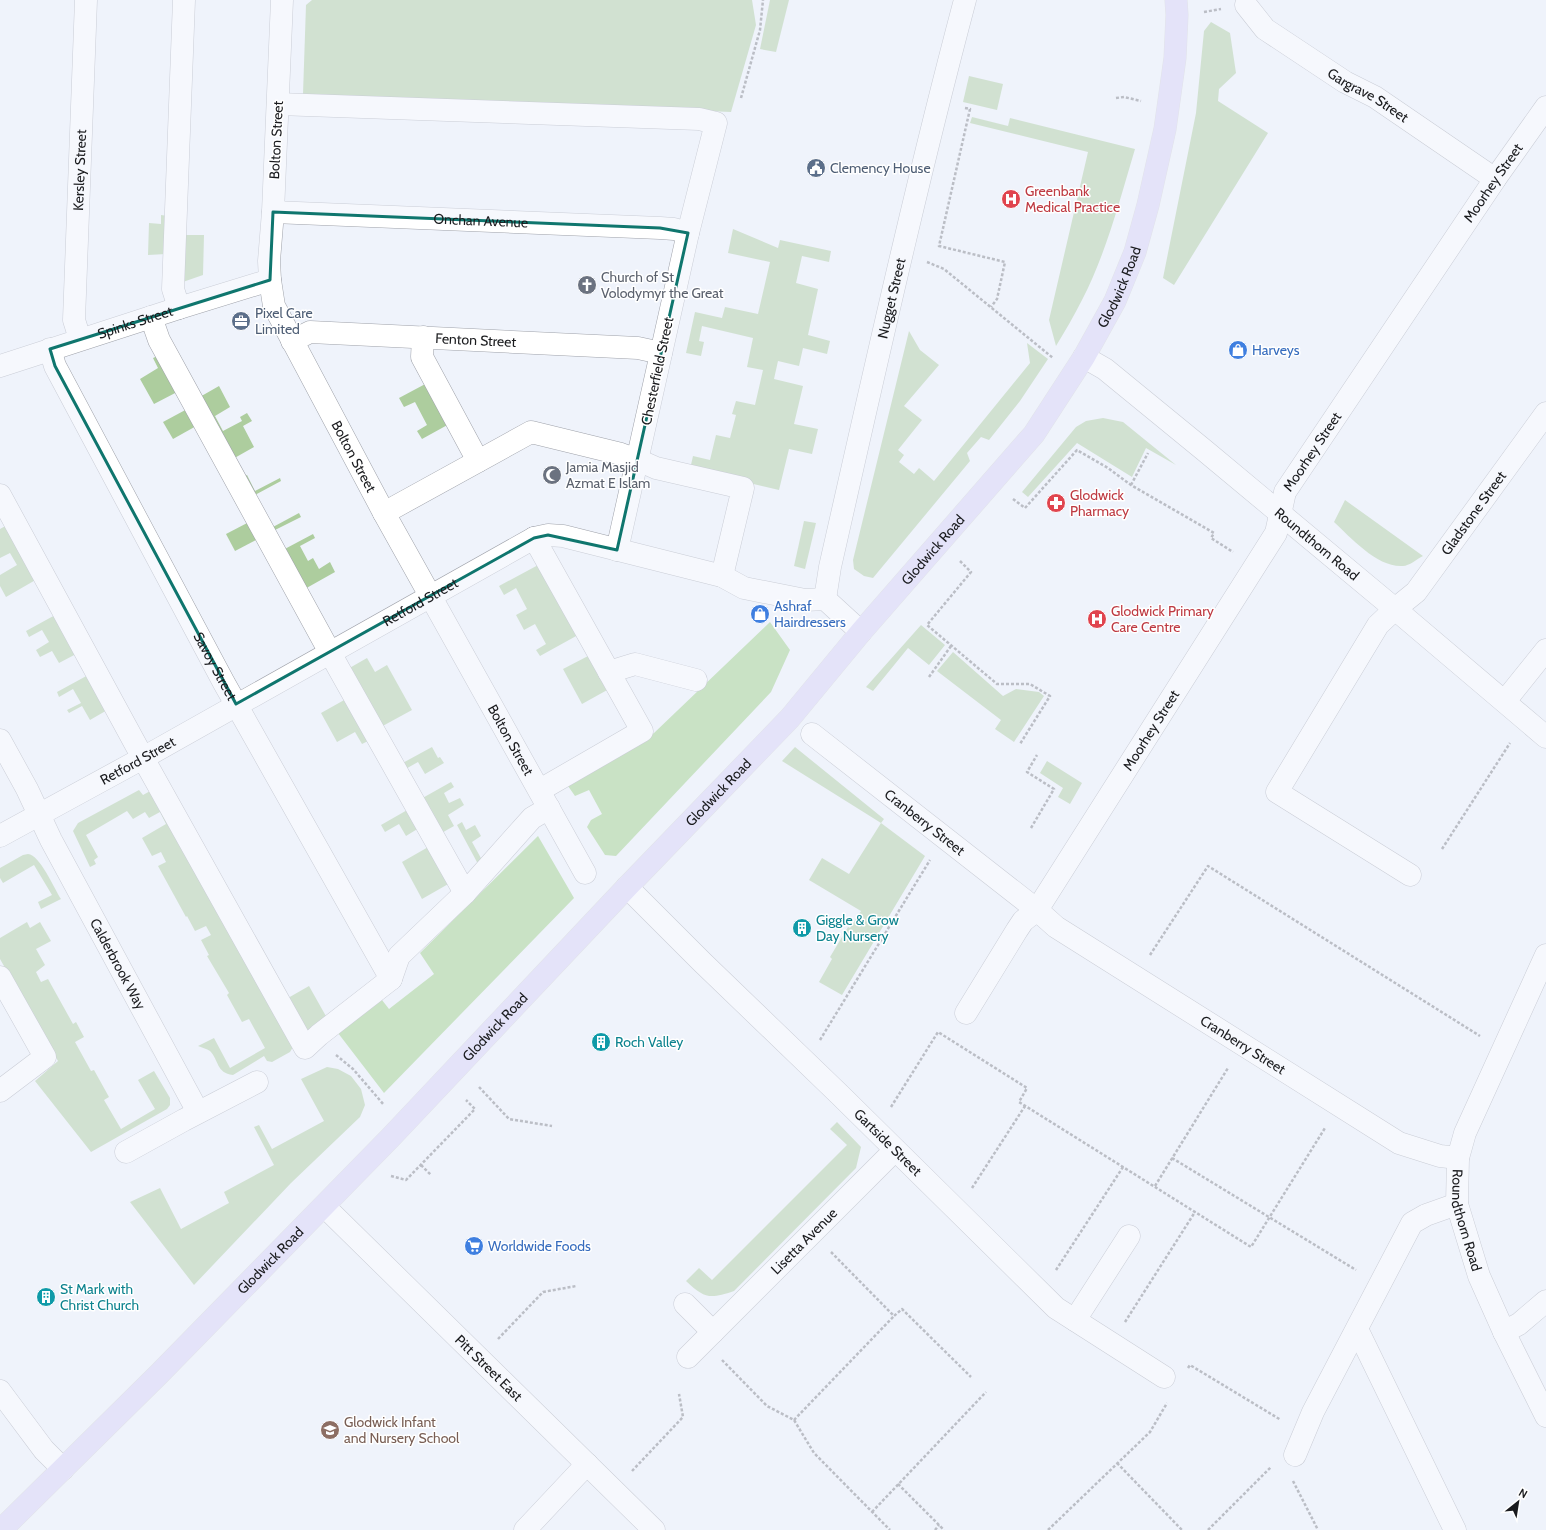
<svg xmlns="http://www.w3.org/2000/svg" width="1546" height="1530" font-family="Cabin,sans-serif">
  <rect width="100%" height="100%" fill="#eff3fb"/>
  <!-- green -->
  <g fill="#adcd9e">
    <path d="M312 0H752L756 25 731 112 303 94 306 5Z"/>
    <path d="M770 0H789L776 52 760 49Z"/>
    <path d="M1211 22 1230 33 1236 73 1219 89 1218 101 1268 133 1174 285 1163 278 1196 113 1204 31Z"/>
    <path d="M969 76 1003 84 997 110 963 102Z"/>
    <path d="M972 117 1008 126 1010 118 1135 149C1120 199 1106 254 1082 300 1074 316 1065 331 1056 346L1049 320 1088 152 970 123Z"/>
    <path d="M161 215 168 216 166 254 148 255 149 223 161 224Z"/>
    <path d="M733 229 778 248 780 240 831 251 829 262 802 256 796 283 818 289 808 335 830 341 827 354 803 348 799 366 778 361 774 379 803 386 794 424 818 429 812 454 789 449 779 490 690 469 693 456 710 460 716 435 730 438 736 415 732 414 736 401 755 405 763 370 747 367 753 338 702 326 699 341 704 342 701 356 686 353 695 312 722 318 725 307 758 314 770 262 728 253Z"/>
    <path d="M181 235H204L203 275 180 283Z"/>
    <path d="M909 331 920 350 939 365 904 406 922 420 898 450 904 455 899 462 914 474 919 468 934 481 1030 363 1027 343 1048 359 1020 401 989 440 981 437 967 453 970 461 873 578 864 576 854 569 853 560Z"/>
    <path d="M160 355 179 391 154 404 140 379 158 368 153 358Z"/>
    <path d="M429 382 451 423 422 439 417 431 427 425 415 402 404 407 399 398Z"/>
    <path d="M219 386 230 407 215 416 223 431 242 421 240 417 247 413 252 421 243 426 254 447 231 460 198 398Z"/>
    <path d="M189 408 198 425 173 439 163 422Z"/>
    <path d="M1103 418 1123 422 1176 465 1146 448 1132 477 1077 443 1028 497 1022 492 1076 427 1086 421Z"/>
    <path d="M247 475 255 491 280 478 281 481 253 496 241 478Z"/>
    <path d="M1345 500 1423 556C1417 559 1409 566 1403 566 1378 568 1351 538 1334 522Z"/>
    <path d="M299 513 301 517 271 532 273 527Z"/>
    <path d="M251 521 260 538 235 551 226 534Z"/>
    <path d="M804 521 816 523 805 569 794 566Z"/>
    <path d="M9 524 39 578 6 597 0 586V575L17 565 10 553 0 558V529Z"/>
    <path d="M313 534 315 538 300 546 308 561 313 558 319 569 330 562 335 572 303 590 281 551Z"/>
    <path d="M540 564 578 635 540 656 536 650 546 644 535 624 524 630 516 615 527 609 516 588 504 595 499 586Z"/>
    <path d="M57 614 78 653 59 663 52 651 40 657 36 650 49 642 42 630 29 637 26 631Z"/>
    <path d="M921 625 945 645 929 665 908 648 873 691 866 687Z"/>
    <path d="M953 652 1003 696 1016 689 1039 692 1044 696 1014 742 995 729 1001 720 937 671Z"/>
    <path d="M590 655 609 689 582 704 563 669Z"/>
    <path d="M367 658 375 672 387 665 412 710 379 728 346 670Z"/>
    <path d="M90 674 109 709 90 720 82 706 69 713 67 710 81 703 73 689 59 697 57 692Z"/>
    <path d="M346 699 370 740 362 744 355 732 337 742 321 713Z"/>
    <path d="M432 747 438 758 440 757 444 763 425 774 418 762 402 771 399 765Z"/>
    <path d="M795 747 884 819 881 823 925 856 842 995 819 982 832 959 830 957 848 927 850 928 861 911 809 880 822 858 849 874 881 823 782 761Z"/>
    <path d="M1047 761 1082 783 1070 804 1058 797 1063 788 1040 773Z"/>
    <path d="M451 782 454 787 444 793 449 803 460 798 464 805 448 815 454 826 438 835 419 800Z"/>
    <path d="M139 790 143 795 152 790 293 1047 290 1052 272 1062 267 1061 264 1056 233 1075C216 1073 219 1060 210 1051 207 1049 201 1047 198 1046L214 1038 230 1068 265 1048 249 1019 242 1022 227 995 229 993 207 956 209 955 201 940 211 935 206 926 195 931 187 916 186 917 158 866 166 862 161 852 152 856 142 838 166 824 160 812 149 818 145 812 133 819 127 811 86 835 98 857 94 860 96 864 90 867 73 831 78 823Z"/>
    <path d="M409 809 419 828 406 836 399 824 385 832 381 825Z"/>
    <path d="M462 822 466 830 475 825 481 836 472 842 482 860 478 864 457 825Z"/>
    <path d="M430 846 450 883 422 899 402 862Z"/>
    <path d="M28 854C40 855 54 888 61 899L41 909 38 902 52 895 34 865 3 883 0 878V868L23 855Z"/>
    <path d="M27 922 30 928 40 922 51 941 36 949 45 965 36 972 41 982 48 979 73 1024 76 1022 84 1037 75 1042 91 1071 94 1070 109 1097 104 1100 121 1129 155 1109 138 1080 154 1071 170 1098V1105L167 1109 91 1152 35 1081 58 1061 0 959V938Z"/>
    <path d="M309 986 327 1018 311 1033 306 1030 288 998Z"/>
    <path d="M327 1067 338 1069 351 1076 361 1089 365 1105 360 1117 291 1183 194 1285 130 1202 160 1188 181 1229 229 1203 224 1192 274 1165 254 1127 259 1125 272 1149 324 1121 301 1079Z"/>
    <path d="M837 1122 861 1147 856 1168 734 1291C710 1299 705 1299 686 1281L699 1268 712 1280 847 1145 830 1129Z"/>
  </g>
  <!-- forest -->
  <g fill="#9ccf83">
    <path d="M770 622 790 650 771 692 616 856 605 855 587 827 591 820 602 814 589 790 575 796 568 786 654 733Z"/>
    <path d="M538 836 574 898 384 1093 338 1033 382 1000 389 1009 434 974 420 953Z"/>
  </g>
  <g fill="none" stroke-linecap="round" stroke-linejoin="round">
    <!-- minor casing -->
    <g stroke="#9fa2aa" stroke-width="23">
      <g id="minor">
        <path id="s1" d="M282 0 273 212 269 261 270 280 274 306 384 513 585 873"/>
        <path id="s2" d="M1246 5 1265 29 1345 82 1375 97 1495 179"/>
        <path d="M278 104 699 119 716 123 688 233 617 550"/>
        <path id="s3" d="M273 212 660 228 674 229 688 233"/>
        <path d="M179 308 173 289 184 0"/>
        <path d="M151 317 159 340 339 669 465 893"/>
        <path d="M423 337 422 357 478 461"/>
        <path id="s4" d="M80 339 74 320 86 0"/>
        <path id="s5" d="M292 341 310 332 638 348 661 353"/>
        <path id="s6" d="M50 349 55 366 224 683 391 979"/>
        <path id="s7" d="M1084 357 1105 369 1204 450 1395 609 1546 737"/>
        <path id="s8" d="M0 366 179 308 270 280"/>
        <path d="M0 495 143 758 305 1048 319 1035 391 979 399 956 465 893 532 818 549 808"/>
        <path d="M384 513 531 432 621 454 638 460 656 468 743 488 722 576"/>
        <path d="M534 538 642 731 540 790"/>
        <path id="s9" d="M825 599 830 567C873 378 915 188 965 0"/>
        <path d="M609 672 635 664 696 680"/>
        <path d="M1505 701 1546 650"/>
        <path id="s10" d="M812 734 1037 910 1056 927 1399 1143 1440 1156 1458 1158"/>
        <path id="s11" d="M0 740 27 789 51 840 198 1112"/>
        <path id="s12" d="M0 836 143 758 534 538 548 535 563 536 722 576 744 588 805 600 825 599 861 632"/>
        <path id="s13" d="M1410 875 1277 792 1378 625 1395 609 1416 592 1546 413"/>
        <path id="s14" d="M627 887 702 962 840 1095 1056 1308 1164 1377"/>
        <path id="s15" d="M1546 955 1465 1133 1458 1158 1457 1204 1479 1276 1504 1332 1546 1416"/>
        <path d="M0 977 45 1057 0 1091"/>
        <path id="s16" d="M966 1013 1017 930 1023 921 1037 910 1276 533 1285 492 1495 179 1546 107"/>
        <path d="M126 1152 184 1120 257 1082"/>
        <path id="s17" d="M324 1206 654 1530"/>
        <path d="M685 1304 713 1332"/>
        <path d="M1075 1320 1129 1236"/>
        <path d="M1357 1329 1455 1530"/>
        <path d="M1504 1332 1519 1324 1546 1301"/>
        <path id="s18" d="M688 1357 895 1150"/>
        <path d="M0 1391 44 1450 63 1469"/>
        <path d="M1295 1455 1313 1412 1412 1223 1426 1215 1457 1204"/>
        <path d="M525 1530 587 1464"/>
      </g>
    </g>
    <!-- major casing -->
    <g stroke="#d1d1d2" stroke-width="23">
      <g id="major">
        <path id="s19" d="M1 1530 159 1374 391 1137 627 887 790 718 861 632 1034 434 1084 357 1115 301 1135 252 1148 205 1165 129 1175 58 1177 15 1176 0"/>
      </g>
    </g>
    <!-- path -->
    <g stroke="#7c7e84" stroke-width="2.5" stroke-dasharray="3 2" stroke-linecap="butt">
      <path d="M1204 12 1221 9"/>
      <path d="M741 98 760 30 763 0"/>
      <path d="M1116 98 1124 97 1141 101"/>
      <path d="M965 108 970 109 939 246 1005 262 997 299 991 307"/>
      <path d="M927 262 944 269 1053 358"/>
      <path d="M1131 485 1148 453"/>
      <path d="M1013 499 1025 508 1077 450 1108 468 1131 485 1214 533 1211 538 1233 552"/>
      <path d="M960 561 971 572 927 625 997 684H1030L1050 696 1020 744"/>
      <path d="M929 677 951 646"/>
      <path d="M1031 828 1054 789 1027 772 1037 755"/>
      <path d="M1442 849 1510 743"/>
      <path d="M1150 955 1208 866 1480 1036"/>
      <path d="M820 1040 930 860"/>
      <path d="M336 1055 353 1069 384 1105"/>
      <path d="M479 1087 509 1119 552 1126"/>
      <path d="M891 1107 938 1032 1027 1088 1019 1102 1251 1247 1325 1128"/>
      <path d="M1172 1158 1356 1270"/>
      <path d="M421 1165 431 1175"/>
      <path d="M391 1176 406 1180 475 1109 466 1100"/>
      <path d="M1155 1186 1228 1068"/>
      <path d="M972 1188 1025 1106"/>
      <path d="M831 1252 894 1316 902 1309 971 1377"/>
      <path d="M1056 1270 1123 1167"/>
      <path d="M1125 1322 1195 1212"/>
      <path d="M498 1339 543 1292 576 1286"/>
      <path d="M722 1360 767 1406 794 1420 814 1453 890 1530"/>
      <path d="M1188 1368 1190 1365 1281 1420"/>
      <path d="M794 1420 894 1316"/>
      <path d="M1117 1463 1182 1530"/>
      <path d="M632 1471 683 1417 679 1394"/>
      <path d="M1293 1481 1318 1530"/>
      <path d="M898 1484 944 1530"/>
      <path d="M872 1512 986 1392"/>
      <path d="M935 1530 939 1525"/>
      <path d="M1048 1530 1150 1432 1167 1403"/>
      <path d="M1208 1530 1271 1467"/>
    </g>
    <!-- minor -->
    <use href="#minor" stroke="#fff" stroke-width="22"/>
    <!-- major -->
    <use href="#major" stroke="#d7d0f7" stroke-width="22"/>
  </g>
  <!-- marked area -->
  <path d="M0 0H1546V1530H0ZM273 212 660 228 688 233 617 550 548 535 534 538 236 704 55 366 50 349 270 280Z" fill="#eff3fb" fill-opacity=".55" fill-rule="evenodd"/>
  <path fill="none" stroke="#0f766e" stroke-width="3" stroke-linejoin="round" d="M273 212 660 228 688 233 617 550 548 535 534 538 236 704 55 366 50 349 270 280Z"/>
  <!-- icons -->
  <defs>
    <g id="civic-disc" transform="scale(1)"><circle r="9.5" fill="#5c6f8a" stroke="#fff"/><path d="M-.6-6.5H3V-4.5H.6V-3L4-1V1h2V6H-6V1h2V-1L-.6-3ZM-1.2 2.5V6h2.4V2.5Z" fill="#fff"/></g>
    <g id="hospital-disc" transform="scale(1)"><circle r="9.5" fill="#e0444e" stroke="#fff"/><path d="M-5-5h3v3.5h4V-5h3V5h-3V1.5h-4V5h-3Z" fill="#fff"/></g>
    <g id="church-disc" transform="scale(1)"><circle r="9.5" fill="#6b7280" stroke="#fff"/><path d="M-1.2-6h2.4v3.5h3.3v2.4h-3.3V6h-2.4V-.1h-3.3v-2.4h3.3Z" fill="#fff"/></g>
    <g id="office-disc" transform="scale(1)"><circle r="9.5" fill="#5c6f8a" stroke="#fff"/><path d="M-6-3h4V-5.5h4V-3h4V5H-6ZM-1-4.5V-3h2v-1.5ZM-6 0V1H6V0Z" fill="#fff"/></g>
    <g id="shop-disc" transform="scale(1)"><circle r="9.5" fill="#3f7fe0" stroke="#fff"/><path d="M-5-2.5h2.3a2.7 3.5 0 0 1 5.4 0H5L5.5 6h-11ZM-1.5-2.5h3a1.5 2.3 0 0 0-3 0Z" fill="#fff"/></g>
    <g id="mosque-disc" transform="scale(1)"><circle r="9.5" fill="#6b7280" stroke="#fff"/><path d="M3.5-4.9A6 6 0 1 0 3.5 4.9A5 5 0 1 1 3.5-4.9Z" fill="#fff"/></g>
    <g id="pharmacy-disc" transform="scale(1)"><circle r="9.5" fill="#e0444e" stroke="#fff"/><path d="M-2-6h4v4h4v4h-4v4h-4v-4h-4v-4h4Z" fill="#fff"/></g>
    <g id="building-disc" transform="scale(1)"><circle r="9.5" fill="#0f9aa8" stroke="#fff"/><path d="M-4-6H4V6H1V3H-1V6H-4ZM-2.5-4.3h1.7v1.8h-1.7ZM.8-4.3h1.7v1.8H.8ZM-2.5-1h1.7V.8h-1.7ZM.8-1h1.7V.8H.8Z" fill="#fff"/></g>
    <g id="supermarket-disc" transform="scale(1)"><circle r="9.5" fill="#3f7fe0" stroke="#fff"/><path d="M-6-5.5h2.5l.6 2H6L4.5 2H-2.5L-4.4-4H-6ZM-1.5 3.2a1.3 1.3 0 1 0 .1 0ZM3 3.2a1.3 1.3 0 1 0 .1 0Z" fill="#fff"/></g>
    <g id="school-disc" transform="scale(1)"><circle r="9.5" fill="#8d6e63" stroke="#fff"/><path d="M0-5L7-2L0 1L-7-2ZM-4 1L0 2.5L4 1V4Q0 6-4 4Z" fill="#fff"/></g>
  </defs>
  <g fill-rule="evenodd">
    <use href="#civic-disc" x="816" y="168"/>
    <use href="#hospital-disc" x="1011" y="199"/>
    <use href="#church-disc" x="587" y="285"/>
    <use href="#office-disc" x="241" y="321"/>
    <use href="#shop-disc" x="1238" y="350"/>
    <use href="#mosque-disc" x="552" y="475"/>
    <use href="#pharmacy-disc" x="1056" y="503"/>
    <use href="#shop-disc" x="760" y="614"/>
    <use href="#hospital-disc" x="1097" y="619"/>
    <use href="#building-disc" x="802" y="928"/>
    <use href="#building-disc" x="601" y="1042"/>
    <use href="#supermarket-disc" x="474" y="1246"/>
    <use href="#building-disc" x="46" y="1297"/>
    <use href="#school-disc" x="330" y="1430"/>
  </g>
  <g text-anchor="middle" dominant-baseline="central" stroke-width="3" stroke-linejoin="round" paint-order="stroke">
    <!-- street labels -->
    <g font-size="14" fill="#1a1b1e" stroke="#fff">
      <text stroke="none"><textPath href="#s2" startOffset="153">Gargrave Street</textPath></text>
      <text transform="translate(276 140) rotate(-87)">Bolton Street</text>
      <text stroke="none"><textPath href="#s4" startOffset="170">Kersley Street</textPath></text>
      <text stroke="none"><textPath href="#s16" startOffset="987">Moorhey Street</textPath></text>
      <text stroke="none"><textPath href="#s3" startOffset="208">Onchan Avenue</textPath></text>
      <text stroke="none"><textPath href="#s19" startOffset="1677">Glodwick Road</textPath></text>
      <text stroke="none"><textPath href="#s9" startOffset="308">Nugget Street</textPath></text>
      <text stroke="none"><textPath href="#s8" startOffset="142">Spinks Street</textPath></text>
      <text stroke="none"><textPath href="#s5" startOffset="186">Fenton Street</textPath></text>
      <text transform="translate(657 371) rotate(-78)">Chesterfield Street</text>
      <text stroke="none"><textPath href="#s16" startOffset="663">Moorhey Street</textPath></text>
      <text stroke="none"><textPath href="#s1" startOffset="477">Bolton Street</textPath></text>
      <text stroke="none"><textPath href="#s13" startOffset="500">Gladstone Street</textPath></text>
      <text stroke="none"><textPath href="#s7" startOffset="299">Roundthorn Road</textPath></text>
      <text stroke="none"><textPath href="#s19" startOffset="1353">Glodwick Road</textPath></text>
      <text stroke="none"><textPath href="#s12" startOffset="481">Retford Street</textPath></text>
      <text stroke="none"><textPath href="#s6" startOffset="358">Savoy Street</textPath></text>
      <text stroke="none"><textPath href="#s16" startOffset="339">Moorhey Street</textPath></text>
      <text stroke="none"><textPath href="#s1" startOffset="801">Bolton Street</textPath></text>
      <text stroke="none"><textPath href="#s12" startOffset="157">Retford Street</textPath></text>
      <text stroke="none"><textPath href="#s19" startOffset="1029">Glodwick Road</textPath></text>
      <text stroke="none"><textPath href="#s10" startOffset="143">Cranberry Street</textPath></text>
      <text stroke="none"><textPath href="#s11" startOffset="253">Calderbrook Way</textPath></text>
      <text stroke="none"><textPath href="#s19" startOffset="705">Glodwick Road</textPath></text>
      <text stroke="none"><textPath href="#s10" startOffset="532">Cranberry Street</textPath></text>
      <text stroke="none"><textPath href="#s14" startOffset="365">Gartside Street</textPath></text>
      <text stroke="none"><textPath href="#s15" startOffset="285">Roundthorn Road</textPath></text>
      <text stroke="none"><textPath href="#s18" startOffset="164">Lisetta Avenue</textPath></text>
      <text stroke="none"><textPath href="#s19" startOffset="381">Glodwick Road</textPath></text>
      <text stroke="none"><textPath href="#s17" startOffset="231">Pitt Street East</textPath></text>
    </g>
    <!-- service labels -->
    <g font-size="14" fill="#4e5e75" stroke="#fff" text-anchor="start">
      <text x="830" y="168">Clemency House</text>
      <text x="255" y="313">Pixel Care<tspan x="255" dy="16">Limited</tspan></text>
    </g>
    <!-- health labels -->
    <g font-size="14" fill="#be3a42" stroke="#fff" text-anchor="start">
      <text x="1025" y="191">Greenbank<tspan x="1025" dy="16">Medical Practice</tspan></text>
      <text x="1070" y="495">Glodwick<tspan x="1070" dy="16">Pharmacy</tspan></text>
      <text x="1111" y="611">Glodwick Primary<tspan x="1111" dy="16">Care Centre</tspan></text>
    </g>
    <!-- worship labels -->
    <g font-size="14" fill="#5b616d" stroke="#fff" text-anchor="start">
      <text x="601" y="277">Church of St<tspan x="601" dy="16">Volodymyr the Great</tspan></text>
      <text x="566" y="467">Jamia Masjid<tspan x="566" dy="16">Azmat E Islam</tspan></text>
    </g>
    <!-- shop labels -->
    <g font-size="14" fill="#366cbe" stroke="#fff" text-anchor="start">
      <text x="1252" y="350">Harveys</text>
      <text x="774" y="606">Ashraf<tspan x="774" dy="16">Hairdressers</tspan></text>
      <text x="488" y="1246">Worldwide Foods</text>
    </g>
    <!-- culture labels -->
    <g font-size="14" fill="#0d838f" stroke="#fff" text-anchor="start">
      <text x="816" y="920">Giggle &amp; Grow<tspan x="816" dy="16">Day Nursery</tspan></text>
      <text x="615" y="1042">Roch Valley</text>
      <text x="60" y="1289">St Mark with<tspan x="60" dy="16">Christ Church</tspan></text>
    </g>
    <!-- education labels -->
    <g font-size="14" fill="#785e54" stroke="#fff" text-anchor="start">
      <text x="344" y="1422">Glodwick Infant<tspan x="344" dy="16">and Nursery School</tspan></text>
    </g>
  </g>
  <!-- north arrow -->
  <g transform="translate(1518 1502) rotate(30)" stroke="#ffffff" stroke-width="3" paint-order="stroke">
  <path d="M0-3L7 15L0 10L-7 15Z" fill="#1a1b1e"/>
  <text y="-6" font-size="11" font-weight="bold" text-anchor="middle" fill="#1a1b1e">N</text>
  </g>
</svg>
